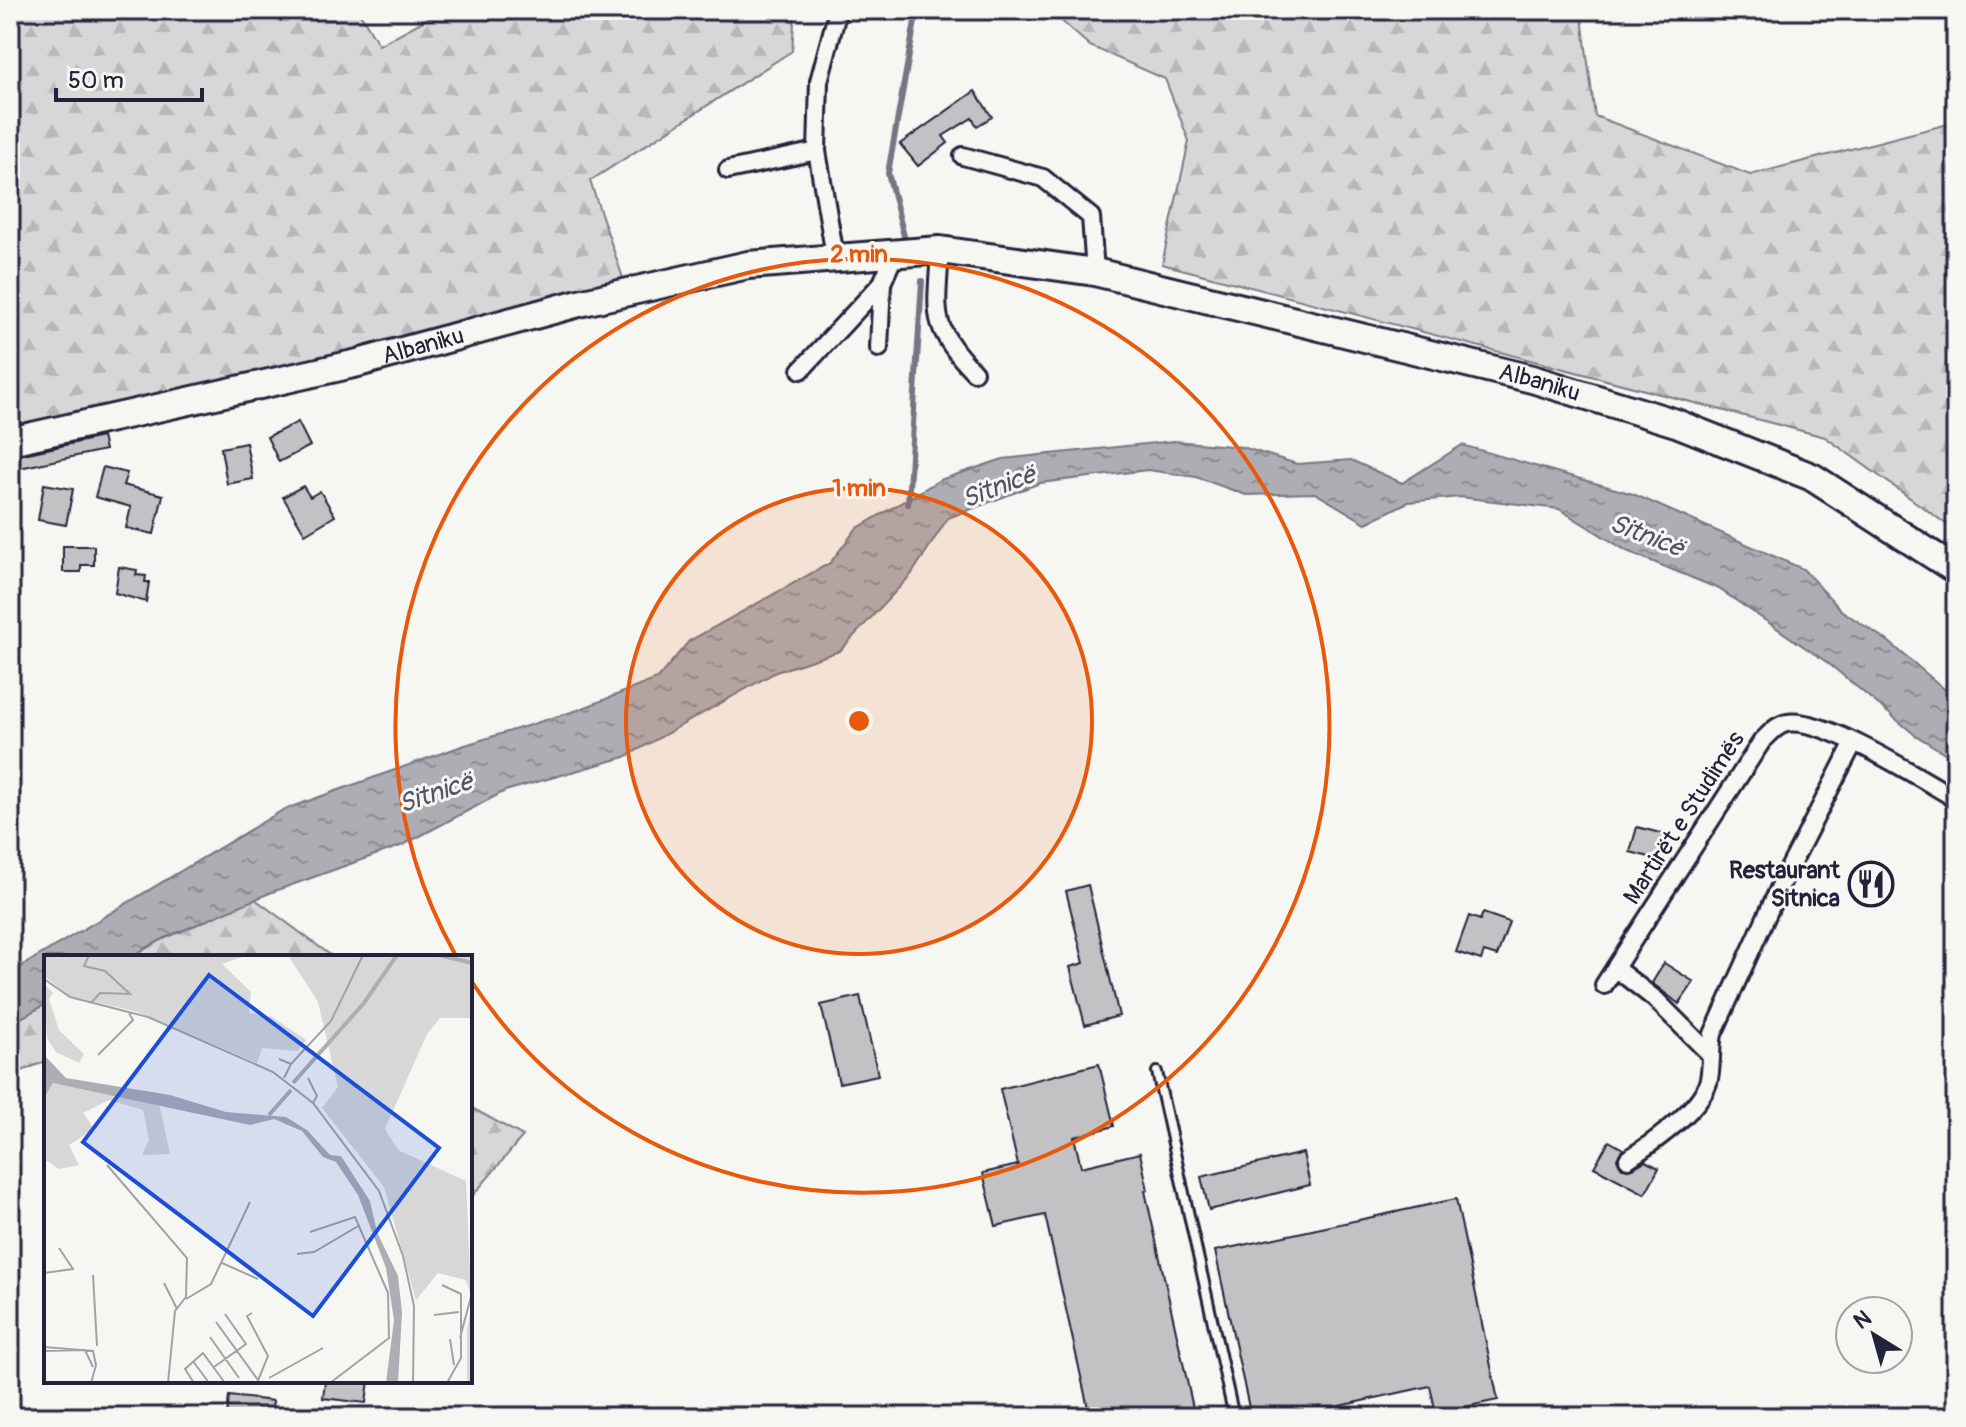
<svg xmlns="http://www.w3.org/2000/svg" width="1966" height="1427" font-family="Pangolin,sans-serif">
  <defs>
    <pattern id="forest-firs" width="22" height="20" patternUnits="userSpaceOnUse" patternTransform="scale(2)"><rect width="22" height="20" fill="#d7d7d7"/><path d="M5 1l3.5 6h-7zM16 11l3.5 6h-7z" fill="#b8b8b9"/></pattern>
    <pattern id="water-ripples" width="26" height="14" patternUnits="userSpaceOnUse" patternTransform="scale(2)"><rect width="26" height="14" fill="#adadb3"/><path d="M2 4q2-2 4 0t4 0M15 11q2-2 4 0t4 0" fill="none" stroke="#8c8c93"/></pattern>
  </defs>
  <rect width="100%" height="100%" fill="#f6f6f2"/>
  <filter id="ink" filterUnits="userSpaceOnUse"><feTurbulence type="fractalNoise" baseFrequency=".0125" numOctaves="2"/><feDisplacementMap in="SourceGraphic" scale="16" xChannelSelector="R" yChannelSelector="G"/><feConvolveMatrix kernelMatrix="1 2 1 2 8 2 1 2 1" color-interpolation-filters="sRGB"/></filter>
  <g filter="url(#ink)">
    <!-- forest -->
    <g fill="url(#forest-firs)" stroke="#7c7c89" stroke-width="2">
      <path d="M10 10H358L379 45 443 10H795L792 51 590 181 625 284 10 432Z"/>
      <path d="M1049 10H1581L1595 116 1750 175 1956 122V531L1825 437 1162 264 1189 141 1165 79 1090 46Z"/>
      <path d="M255 899 333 957H130L163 939Z"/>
      <path d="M46 1004V1061L10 1076V1024Z"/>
      <path d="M470 1107 523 1136 470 1199Z"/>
    </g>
    <!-- water -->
    <path fill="url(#water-ripples)" stroke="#757583" stroke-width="2" d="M1174 441 1242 447 1297 464 1351 460 1402 483 1462 445 1633 494 1803 569 1842 611 1888 641 1956 699V760L1915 735 1828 663 1719 589 1627 551 1559 509 1460 497 1408 502 1366 523 1315 493 1246 495 1196 477 1148 470 1040 483 948 518 911 575 840 651 776 672 625 757 505 791 403 845 272 892 163 939 130 957H46V1004L10 1024V973L283 810 462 746 578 710 657 679 689 641 830 563 856 529 940 480 1003 459Z"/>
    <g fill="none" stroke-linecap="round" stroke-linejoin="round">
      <!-- stream -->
      <g stroke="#757583" stroke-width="6">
        <path d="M906 244 888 173 917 10"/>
        <path d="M908 504 922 281"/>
      </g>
    </g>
    <!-- building -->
    <g fill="#c2c2c4" stroke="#22223b" stroke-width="2">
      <path d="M975 91 992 117 977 126 972 118 943 136 948 143 918 166 900 144Z"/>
      <path d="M298 422 310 446 279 462 267 437Z"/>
      <path d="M102 437 105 450 10 470V457Z"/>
      <path d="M246 443 253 479 227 484 221 448Z"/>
      <path d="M103 467 127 473 123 485 163 495 154 534 126 528 131 507 95 497Z"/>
      <path d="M44 484 73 489 66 525 38 520Z"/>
      <path d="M303 486 310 497 320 491 335 516 305 534 283 497Z"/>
      <path d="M63 546H94V565H81V572H63Z"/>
      <path d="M119 567 137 570 136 575 146 576 145 582H149L146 602 115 593Z"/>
      <path d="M1637 827 1668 835 1661 860 1630 852Z"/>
      <path d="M1864 872 1885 885 1877 898 1856 886Z"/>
      <path d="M1088 885 1119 1016 1085 1025 1070 967 1084 963 1066 891Z"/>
      <path d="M1483 913 1509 922 1497 956 1484 952 1481 960 1456 952 1469 916 1480 920Z"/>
      <path d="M1664 963 1694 982 1679 1004 1652 983Z"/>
      <path d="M860 996 878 1075 839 1083 821 1005Z"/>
      <path d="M1099 1064 1114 1126 1074 1137 1081 1167 1140 1153 1148 1190 1145 1191 1195 1417H1090L1045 1215 996 1226 983 1173 1018 1165 1000 1089Z"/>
      <path d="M1609 1141 1623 1149 1617 1159 1622 1168H1633L1645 1161 1659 1168 1645 1194 1594 1167Z"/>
      <path d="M1303 1153 1310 1185 1209 1210 1201 1177Z"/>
      <path d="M1456 1199 1498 1400 1436 1413 1430 1386 1312 1412 1313 1417H1251L1215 1251Z"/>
      <path d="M325 1381H369L366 1403 323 1398Z"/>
      <path d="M229 1396 273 1401 271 1417H227Z"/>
    </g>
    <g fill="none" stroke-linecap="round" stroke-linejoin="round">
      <!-- lane casing -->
      <g stroke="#22223b" stroke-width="14">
        <path id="lane" d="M1157 1072 1234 1417"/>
      </g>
      <!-- street casing -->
      <g stroke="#22223b" stroke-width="22">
        <g id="street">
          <path d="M817 151 819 81 838 10"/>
          <path d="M963 156 1043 178 1091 217 1095 272"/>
          <path d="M728 170 817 151 835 256"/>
          <path d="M940 250C937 312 928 325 974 372"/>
          <path d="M879 348 882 283"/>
          <path d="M801 370 882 283 896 251"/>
          <path d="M1615 968 1655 999 1709 1053"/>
          <path d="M1604 985 1762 741C1770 734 1776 725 1787 723 1823 717 1915 775 1948 794L1956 802"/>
          <path d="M1628 1159C1651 1144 1703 1108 1709 1079 1712 1065 1710 1049 1713 1034L1781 884 1854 742"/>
        </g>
      </g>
      <!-- primary casing -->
      <g stroke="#22223b" stroke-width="32">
        <g id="primary">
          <path id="s1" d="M10 441 358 363 579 303 748 265 940 250 1095 272 1532 379 1676 423 1812 477 1956 570"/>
        </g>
      </g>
      <!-- lane -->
      <use href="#lane" stroke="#f6f6f2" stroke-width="8"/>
      <!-- street -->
      <use href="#street" stroke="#f6f6f2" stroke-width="16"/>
      <!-- primary -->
      <use href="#primary" stroke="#f6f6f2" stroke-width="26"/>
    </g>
  </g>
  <!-- distance rings -->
  <circle cx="859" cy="721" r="233" fill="#e8590c" fill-opacity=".12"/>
  <g fill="none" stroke="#e8590c" stroke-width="4">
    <circle cx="859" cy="721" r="233"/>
    <path d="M455 954A467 467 0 1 1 472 982"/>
  </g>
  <!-- icons -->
  <defs>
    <g id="restaurant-ring" transform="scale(2.3)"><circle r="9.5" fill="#f6f6f2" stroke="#22223b" stroke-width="1.5"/><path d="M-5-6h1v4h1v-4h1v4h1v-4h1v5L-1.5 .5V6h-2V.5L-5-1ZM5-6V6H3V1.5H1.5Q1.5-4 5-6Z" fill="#22223b"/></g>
  </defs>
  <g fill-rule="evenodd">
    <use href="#restaurant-ring" x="1871" y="884"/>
  </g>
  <g text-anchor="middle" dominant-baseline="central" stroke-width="6" stroke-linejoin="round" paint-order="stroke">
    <!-- street labels -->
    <g font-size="24" fill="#22223b" stroke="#f6f6f2">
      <text stroke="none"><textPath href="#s1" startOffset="424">Albaniku</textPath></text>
      <text stroke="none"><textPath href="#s1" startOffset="1566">Albaniku</textPath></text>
      <text transform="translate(1684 818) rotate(-57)">Martirët e Studimës</text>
    </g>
    <!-- poi labels -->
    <g font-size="24" font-weight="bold" fill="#22223b" stroke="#f6f6f2" text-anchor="end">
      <text x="1840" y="870">Restaurant<tspan x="1840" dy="28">Sitnica</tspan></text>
    </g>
    <!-- water labels -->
    <g font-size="26" font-style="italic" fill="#535365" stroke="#f6f6f2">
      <text transform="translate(999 487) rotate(-21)">Sitnicë</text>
      <text transform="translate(1647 536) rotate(21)">Sitnicë</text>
      <text transform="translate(436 793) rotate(-19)">Sitnicë</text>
    </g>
  </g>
  <!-- overview -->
  <g transform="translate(44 955)">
    <rect width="428" height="428" fill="#f6f6f2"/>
    <path d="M0 0H204L178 9 207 37 205 58 228 62 262 85 253 96 218 93 213 108 94 57 25 41 0 21ZM244 0H428V63H396L383 79 341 174 354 195 422 226 427 340 422 325 394 318 372 345 340 232 278 153 294 132 274 47ZM0 29 9 38 5 44 15 75 40 99 35 108 12 97 3 83ZM9 128 115 148 126 199 98 200 105 185 99 155 65 145 39 158 50 174 25 190 35 210 15 214 0 204V143ZM428 347V428H423V375Z" fill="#d7d7d7"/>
    <path d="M0 100 22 123 126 140 182 157 242 162 263 175 286 200 297 201 326 246 333 277 354 321 358 358 354 428H342L350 365 342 313 314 240 292 207 279 202 258 176 230 164 206 170 9 128 0 143Z" fill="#adadb3"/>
    <path fill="none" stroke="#adadb3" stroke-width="4" d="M395 0 428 8M249 128 320 48 353 0M225 160 247 135"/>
    <path fill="none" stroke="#a1a1a9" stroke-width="2" d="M45 0 40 11 61 16 86 39 56 38 47 48M0 24 26 42 104 62 229 117 269 148 335 236 359 301 370 351 369 428M54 100 89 65 85 58M235 104 247 109 240 123M247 109 287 66 319 0M264 123 273 141 269 148M63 210 143 303 142 342 131 356 124 428M266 277 311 262 344 338 345 383 286 428M253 299 270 297 316 270M178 308 214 324M0 318 29 314 15 293M49 320 53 391M120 328 133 354M398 330 417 339V403L403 428M142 344 167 329 206 247M208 358 203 361 224 401 213 428M390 360 415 357M172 367 214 425M166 382 195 423M416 383 428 338M406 384 410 410M0 392 49 396 52 410 47 428M0 396 41 395 49 412M149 406 165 428M170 412 202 389 181 359M225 423 279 393M11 428H45M150 428 141 414 159 398 181 428"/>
    <path fill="#1d4ed8" fill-opacity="0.15" stroke="#1d4ed8" stroke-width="4" d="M165 20 395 193 269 361 39 187Z"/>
    <rect width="428" height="428" fill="none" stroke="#22223b" stroke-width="4"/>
  </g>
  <circle cx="859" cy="721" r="12" fill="#e8590c" stroke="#f6f6f2" stroke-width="4"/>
  <g font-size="24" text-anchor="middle" font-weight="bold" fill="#e8590c" stroke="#f6f6f2" stroke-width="6" stroke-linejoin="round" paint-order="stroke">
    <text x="859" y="262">2 min</text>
    <text x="859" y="496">1 min</text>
  </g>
  <!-- margin -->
  <rect width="1966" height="1427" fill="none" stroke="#f6f6f2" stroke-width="40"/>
  <rect x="20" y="20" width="1926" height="1387" fill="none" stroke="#22223b" stroke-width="3" filter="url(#ink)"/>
  <!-- north arrow -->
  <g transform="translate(1874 1335) rotate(323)"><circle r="38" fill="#f6f6f2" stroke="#a1a1a9" stroke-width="2"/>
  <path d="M0-6L14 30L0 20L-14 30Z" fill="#22223b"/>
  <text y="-12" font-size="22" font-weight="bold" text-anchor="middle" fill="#22223b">N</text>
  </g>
  <!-- scale -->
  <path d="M56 88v12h146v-12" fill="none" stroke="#22223b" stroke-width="4"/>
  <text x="68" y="88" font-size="24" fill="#22223b" stroke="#f6f6f2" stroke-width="6" paint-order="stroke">50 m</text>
</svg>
